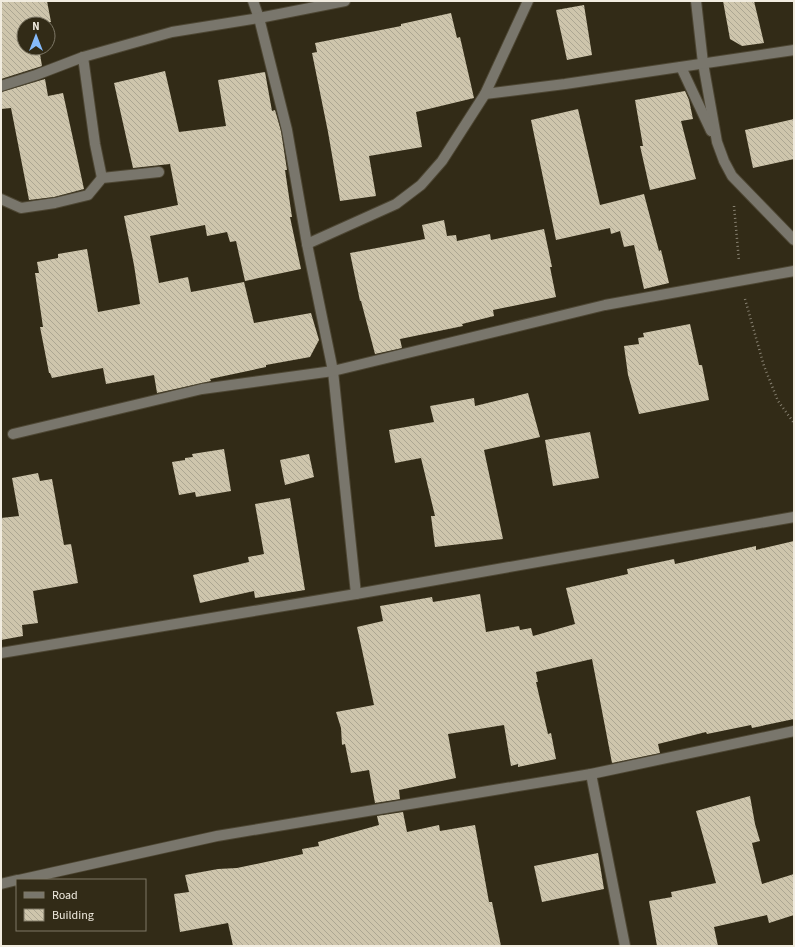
<svg xmlns="http://www.w3.org/2000/svg" width="795" height="947" font-family="'Source Sans 3',sans-serif">
  <defs>
    <pattern id="building-back-hatch" width="6" height="6" patternUnits="userSpaceOnUse"><rect width="6" height="6" fill="#cec5ac"/><path d="M-1 5l2 2M0 0l6 6M5-1l2 2" fill="none" stroke="#aca692"/></pattern>
  </defs>
  <rect width="100%" height="100%" fill="#322b17"/>
  <!-- building -->
  <g fill="url(#building-back-hatch)">
    <path d="M1 1H47L51 22 39 24H24V48H39L42 66 1 79Z"/>
    <path d="M723 1H754L764 43 742 46 730 39Z"/>
    <path d="M584 5 592 55 567 60 556 10Z"/>
    <path d="M451 13 457 38 460 37 474 98 416 112 422 147 369 156 376 196 340 201 328 132 312 53 317 52 315 43 401 26V24Z"/>
    <path d="M165 71 179 132 226 126 218 80 265 72 272 111 275 110 281 131 287 170H285L292 217H290L301 269 245 281 236 241 230 242 227 232 207 236 205 225 150 236 159 283 188 277 191 292 244 282 254 323 311 313 319 340 310 357 266 365V367L210 379 211 381 157 393 154 375 106 384 103 368 52 378 50 373H49L40 327H43L35 273H39L37 262 58 258V254L87 249 98 312 140 304 134 265 124 216 178 205 170 164 133 168 114 83Z"/>
    <path d="M45 79 48 96 63 93 84 189 54 197 29 200 11 108 1 109V92Z"/>
    <path d="M685 91 689 100 693 119 681 121 696 179 650 190 640 146H643L635 100Z"/>
    <path d="M578 109 600 205 644 194 659 251 661 250 669 283 644 289 634 245 624 247 620 231 611 234 610 228 556 240 531 120Z"/>
    <path d="M794 119V159L753 168 745 130Z"/>
    <path d="M444 220 447 236 456 235 457 241 490 234 491 240 544 229 552 267H550L556 297 493 310 494 316 462 324 463 326 400 339 402 348 375 354 361 301H360L350 253 425 239 422 225Z"/>
    <path d="M690 324 699 365H702L709 400 639 414 628 375 624 346 639 344 638 338 644 337 643 333Z"/>
    <path d="M528 393 540 437 484 450 503 539 435 547 431 516H435L421 458 395 463 389 430 434 422 430 406 474 398 475 406Z"/>
    <path d="M590 432 599 478 553 486 545 440Z"/>
    <path d="M224 449 231 491 196 497 195 492 179 495 172 462 185 460V458L193 457 192 454Z"/>
    <path d="M309 454 314 477 285 485 280 460Z"/>
    <path d="M38 473 40 481 52 479 64 545 71 544 78 583 33 591 38 623 22 625 23 636 1 640V518L19 516 12 478Z"/>
    <path d="M290 498 305 590 255 598 254 591 200 603 193 575 249 562 248 557 264 554 255 504Z"/>
    <path d="M794 541V719L752 728 751 725 707 734 706 732 658 744 660 753 612 763 592 659 536 672 538 682H536L548 734 551 733 556 759 518 767V764L511 766 504 725 448 734 456 778 399 790 400 799 375 803 369 770 351 773 345 744 342 745 341 728 336 712 374 705 357 627 383 621 380 606 432 597 433 602 480 594 486 632 519 626 520 630 531 628 533 636 575 624 566 588 628 574 627 569 674 559 675 564 756 546V550Z"/>
    <path d="M750 796 755 824 760 841 752 843 762 884 794 874V915L769 923 767 915 714 927 718 946H657L649 901 672 897 671 892 716 883 696 811Z"/>
    <path d="M403 812 407 832 439 825 440 831 475 825 489 902H492L501 946H233L228 923 180 932 174 894 189 892 185 875 218 869 237 868 303 854 302 849 319 846 318 842 379 825 377 816Z"/>
    <path d="M598 853 604 889 542 902 534 866Z"/>
  </g>
  <g fill="none" stroke-linecap="round" stroke-linejoin="round">
    <!-- minor casing -->
    <g stroke="#4d4633" stroke-width="12">
      <g id="minor">
        <path d="M253 1 259 18 287 130 307 244 333 371 356 594"/>
        <path d="M696 1 703 63 717 142 724 161 732 176 794 240"/>
        <path d="M83 57 95 144 102 178"/>
        <path d="M681 67 711 131"/>
        <path d="M1 86 36 75 83 57 172 32 259 18 345 1"/>
        <path d="M485 94 565 84 794 50"/>
        <path d="M1 199 21 208 55 203 88 195 102 178 159 172"/>
        <path d="M307 244 396 204 421 185 442 161 485 94 528 1"/>
        <path d="M13 434 202 389 333 371 605 305 794 271"/>
        <path d="M1 653 356 594 794 517"/>
        <path d="M591 774 625 946"/>
        <path d="M19 880 217 836 591 774 794 731"/>
        <path d="M1 884 17 880"/>
      </g>
    </g>
    <!-- path -->
    <g stroke="#888272" stroke-width="2.5" stroke-dasharray="1 3" stroke-linecap="butt">
      <path d="M734 206 739 261"/>
      <path d="M745 299 764 366 778 401 794 423"/>
    </g>
    <!-- minor -->
    <use href="#minor" stroke="#79766c" stroke-width="10"/>
  </g>
  <!-- border -->
  <rect width="795" height="947" fill="none" stroke="#f1ece0" stroke-width="4"/>
  <!-- legend -->
  <rect x="16" y="879" width="130" height="52" fill="#322b17" stroke="#7e7867"/>
  <rect x="24" y="892" width="20" height="6" fill="#79766c" stroke="#7e7867"/>
  <text x="52" y="899" font-size="12" fill="#f1ece0">Road</text>
  <rect x="24" y="909" width="20" height="12" fill="url(#building-back-hatch)" stroke="#7e7867"/>
  <text x="52" y="919" font-size="12" fill="#f1ece0">Building</text>
  <!-- north arrow -->
  <g transform="translate(36 36)"><circle r="19" fill="#322b17" stroke="#7e7867"/>
  <path d="M0-3L7 15L0 10L-7 15Z" fill="#86bbfb"/>
  <text y="-6" font-size="11" font-weight="bold" text-anchor="middle" fill="#f1ece0">N</text>
  </g>
</svg>
